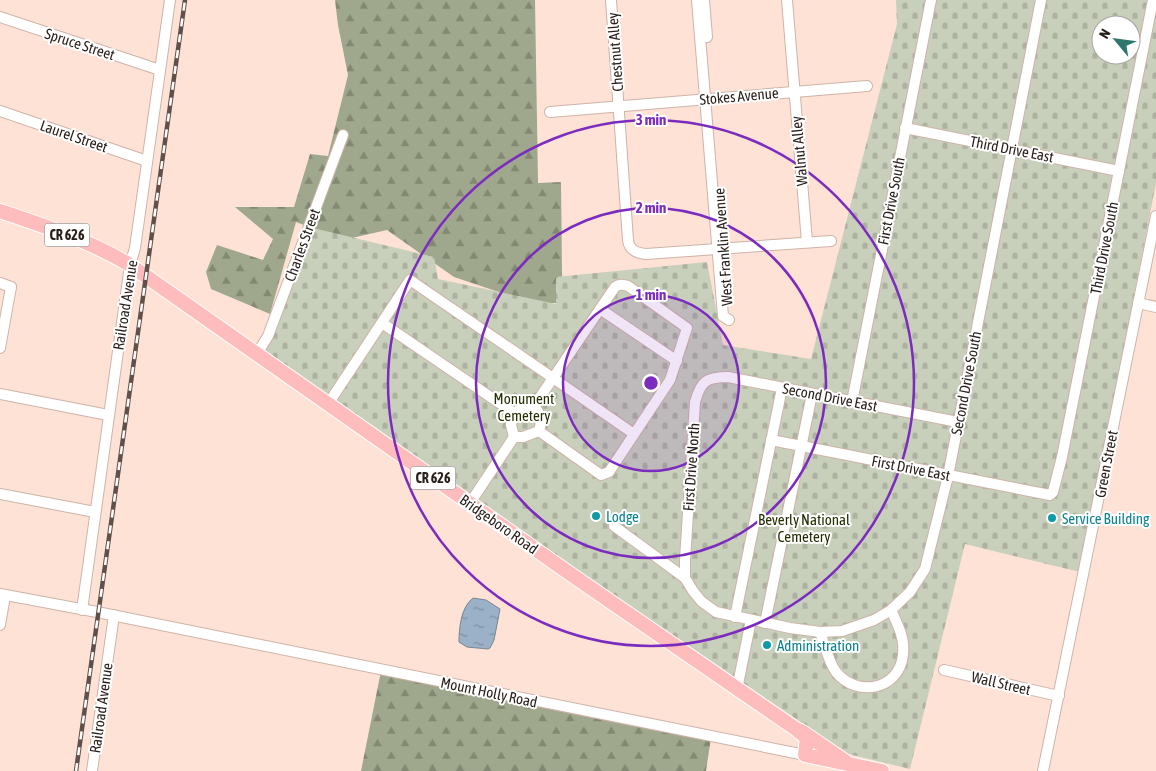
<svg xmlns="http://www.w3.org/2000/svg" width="1156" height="771" font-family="'Asap Condensed',sans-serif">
  <defs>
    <pattern id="forest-firs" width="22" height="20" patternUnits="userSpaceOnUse" patternTransform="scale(1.25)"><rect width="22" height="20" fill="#9fa88c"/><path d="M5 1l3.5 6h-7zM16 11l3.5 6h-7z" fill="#828872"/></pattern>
    <pattern id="cemetery-stones" width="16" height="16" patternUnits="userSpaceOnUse" patternTransform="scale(1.25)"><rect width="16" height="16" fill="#c8cfbb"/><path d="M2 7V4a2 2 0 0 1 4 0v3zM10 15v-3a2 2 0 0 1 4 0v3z" fill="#acb1a0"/></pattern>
    <pattern id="water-ripples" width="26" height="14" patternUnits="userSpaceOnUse" patternTransform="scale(1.25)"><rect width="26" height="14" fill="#9bb1c7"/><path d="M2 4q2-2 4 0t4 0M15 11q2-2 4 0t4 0" fill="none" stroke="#7e8fa1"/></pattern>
  </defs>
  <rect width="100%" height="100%" fill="#fee2d6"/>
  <!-- forest -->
  <g fill="url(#forest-firs)">
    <path d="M335 0H535L538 183 561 182 562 273 564 303H532L454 277 387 230 343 240 296 222 270 314 211 289 206 272 217 245 263 260 273 239 235 207H294L310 154 328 156 348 75 338 25Z"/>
    <path d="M381 671 711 738 706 771H361Z"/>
  </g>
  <!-- cemetery -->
  <path fill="url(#cemetery-stones)" fill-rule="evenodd" d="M896 0H1156V183L1080 572 965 544 910 769 848 754 262 358 268 336 309 227 434 257 438 279 556 304V277L707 262 723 345 811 359 897 24ZM1101 25H1131V55H1101Z"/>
  <!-- water -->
  <path fill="url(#water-ripples)" stroke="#788593" d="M473 598 486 600 500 609 494 640 490 648 488 649 467 647 459 642C459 628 461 607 473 598Z"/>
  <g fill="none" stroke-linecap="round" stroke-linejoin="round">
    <!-- minor casing -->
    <g stroke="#ceb3a7" stroke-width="12">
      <g id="minor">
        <path d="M611 0 628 240C629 250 636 253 646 254L831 241"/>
        <path d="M697 0 723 316 729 320"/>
        <path d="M704 0 707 37"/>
        <path d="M787 0 807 242"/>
        <path d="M0 17 160 70"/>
        <path d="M0 111 147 161"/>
        <path d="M550 112 867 86"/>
        <path d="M905 128 1119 171"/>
        <path d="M0 283 11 287 0 348"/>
        <path d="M1138 303 1156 307"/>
        <path d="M600 309 677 361"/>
        <path d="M382 323 514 413"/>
        <path d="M257 354 268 336 343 135"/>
        <path d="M0 394 108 415"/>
        <path d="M852 402 931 0"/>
        <path d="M328 404 410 280 553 378 534 406H526L514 413 511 425 514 437H523L539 431C542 421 541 414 534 406"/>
        <path d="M958 422 728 377C706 377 701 381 695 402L685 560V578L693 591 701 601 716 612 790 628 820 632 842 631 874 620 891 610 910 592 925 569 948 476 1041 0"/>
        <path d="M539 431 601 475 609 472 670 380 687 328 628 286C623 284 619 284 615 287L553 378 634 434"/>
        <path d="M771 440 1050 495 1053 492 1062 457 1153 0"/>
        <path d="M0 494 95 512"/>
        <path d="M470 503 514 437"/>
        <path d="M614 526 685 578"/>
        <path d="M0 594 97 612 805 755"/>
        <path d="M82 610 130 265 135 248 170 0"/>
        <path d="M735 617 782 388"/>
        <path d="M765 623 812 394"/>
        <path d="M0 625 5 596"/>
        <path d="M820 632C825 645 828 661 836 672 857 698 899 690 903 655 905 638 898 625 891 610"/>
        <path d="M944 670 1059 696"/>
        <path d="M737 689 751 620"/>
        <path d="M92 771 114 615"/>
        <path d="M1043 771 1156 216"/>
      </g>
    </g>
    <!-- major casing -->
    <g stroke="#fff" stroke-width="16">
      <g id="major">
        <path d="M0 211C45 226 90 241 130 265L579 580 796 729 807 738 805 755 882 771"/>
        <path d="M801 731 845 761"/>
      </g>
    </g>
    <!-- minor -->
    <use href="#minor" stroke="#fff" stroke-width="10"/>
    <!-- major -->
    <use href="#major" stroke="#febcbd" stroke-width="14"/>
    <!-- rail casing -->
    <g stroke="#5f514a" stroke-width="4.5">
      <path id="rail" d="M76 771 185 0"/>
    </g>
    <!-- rail -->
    <use href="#rail" stroke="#fff" stroke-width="2.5" stroke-dasharray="8" stroke-linecap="butt"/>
  </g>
  <!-- distance rings -->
  <circle cx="651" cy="383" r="88" fill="#7b2cbf" fill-opacity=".12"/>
  <g fill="none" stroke="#7b2cbf" stroke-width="2.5">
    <circle cx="651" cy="383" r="88"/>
    <circle cx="651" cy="383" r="175"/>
    <circle cx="651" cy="383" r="263"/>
  </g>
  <!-- markers -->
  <g fill="#0f9aa8" stroke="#fff" stroke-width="2">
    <circle cx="596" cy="516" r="5"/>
    <circle cx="1052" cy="518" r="5"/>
    <circle cx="767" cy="645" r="5"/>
  </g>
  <g text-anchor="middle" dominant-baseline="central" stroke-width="4" stroke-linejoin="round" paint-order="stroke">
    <!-- shield labels -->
    <g fill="#fff" stroke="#68625f" stroke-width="1">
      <rect x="44.5" y="223.5" width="45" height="23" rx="4"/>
      <rect x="410.5" y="466.5" width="45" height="23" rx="4"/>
    </g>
    <g font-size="14" font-weight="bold" fill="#281e1a">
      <text x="67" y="235">CR 626</text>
      <text x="433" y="478">CR 626</text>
    </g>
    <!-- street labels -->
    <g font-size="15" fill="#281e1a" stroke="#fff">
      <text transform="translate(80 44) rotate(18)">Spruce Street</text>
      <text transform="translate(615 52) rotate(-94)">Chestnut Alley</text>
      <text transform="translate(739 96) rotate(-5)">Stokes Avenue</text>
      <text transform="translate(74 136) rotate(19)">Laurel Street</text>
      <text transform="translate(1012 149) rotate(11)">Third Drive East</text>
      <text transform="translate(799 151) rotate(-95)">Walnut Alley</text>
      <text transform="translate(891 201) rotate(-79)">First Drive South</text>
      <text transform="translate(302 245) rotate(-70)">Charles Street</text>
      <text transform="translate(723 247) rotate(-94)">West Franklin Avenue</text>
      <text transform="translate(1104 248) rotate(-79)">Third Drive South</text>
      <text transform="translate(125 305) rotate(-81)">Railroad Avenue</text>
      <text transform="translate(966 383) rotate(-79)">Second Drive South</text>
      <text transform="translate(830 397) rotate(11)">Second Drive East</text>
      <text transform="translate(1106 464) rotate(-79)">Green Street</text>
      <text transform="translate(691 467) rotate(-86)">First Drive North</text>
      <text transform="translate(911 468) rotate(11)">First Drive East</text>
      <text transform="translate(499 524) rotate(35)">Bridgeboro Road</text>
      <text transform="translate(1001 683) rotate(13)">Wall Street</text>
      <text transform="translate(489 692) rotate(12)">Mount Holly Road</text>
      <text transform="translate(101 708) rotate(-82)">Railroad Avenue</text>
    </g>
    <!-- park labels -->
    <g font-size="15" fill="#242e00" stroke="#fff">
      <text x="524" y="398">Monument<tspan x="524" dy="17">Cemetery</tspan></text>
      <text x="804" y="519">Beverly National<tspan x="804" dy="17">Cemetery</tspan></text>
    </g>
    <!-- culture labels -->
    <g font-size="15" fill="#0d838f" stroke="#fff" text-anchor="start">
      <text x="606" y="516">Lodge</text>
      <text x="1062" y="518">Service Building</text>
      <text x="777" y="645">Administration</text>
    </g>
  </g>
  <circle cx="651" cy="383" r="8" fill="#7b2cbf" stroke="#fff" stroke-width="2.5"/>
  <g font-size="15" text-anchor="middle" font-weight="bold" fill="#7b2cbf" stroke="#fff" stroke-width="4" stroke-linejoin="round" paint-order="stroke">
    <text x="651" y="125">3 min</text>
    <text x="651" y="213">2 min</text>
    <text x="651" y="300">1 min</text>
  </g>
  <!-- north arrow -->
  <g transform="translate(1116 40) rotate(299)"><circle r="24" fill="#ffffff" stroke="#a9a5a3"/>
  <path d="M0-4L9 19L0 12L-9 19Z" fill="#2f766e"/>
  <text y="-8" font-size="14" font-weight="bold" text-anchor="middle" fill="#281e1a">N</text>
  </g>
</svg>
